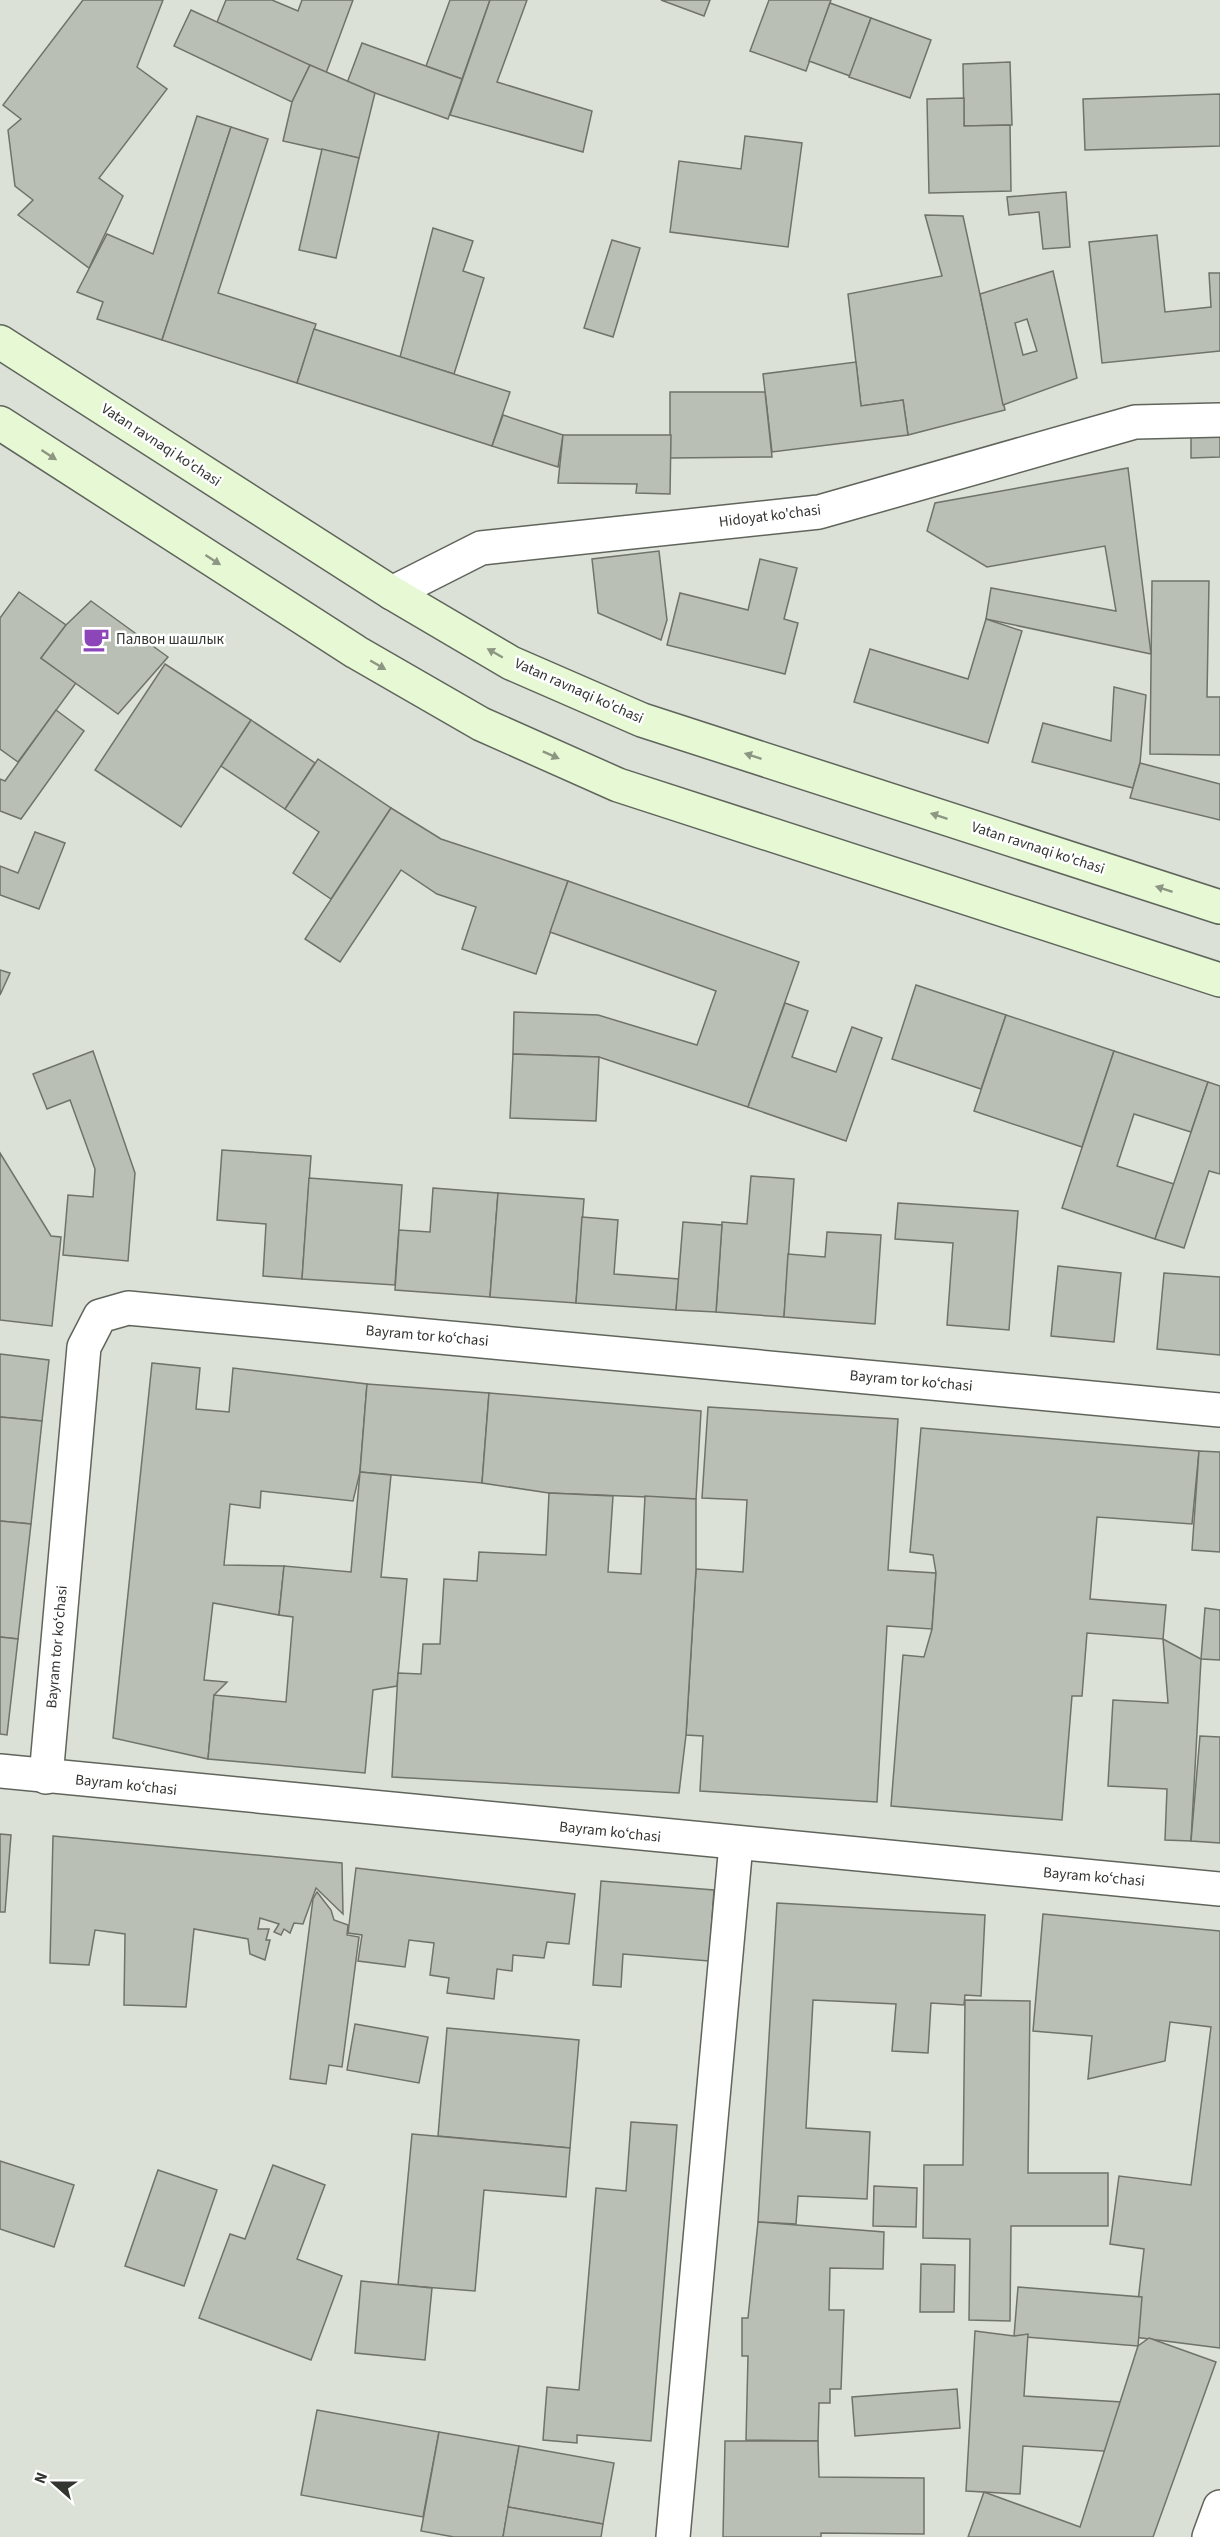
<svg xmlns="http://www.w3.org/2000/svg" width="1220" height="2537" font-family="'Source Sans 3',sans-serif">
  <rect width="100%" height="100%" fill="#dbe1d7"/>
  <!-- building -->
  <g fill="#b9bfb5" stroke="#6f736b" stroke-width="1.5" fill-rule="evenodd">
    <path d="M83 0H163L137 67 167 89 99 178 123 196 89 268 18 215 33 200 15 186 8 130 21 119 3 105Z"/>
    <path d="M226 0H272L298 11 302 0H353L326 73 217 22Z"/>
    <path d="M450 0H490L462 79 426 66Z"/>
    <path d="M490 0H527L497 82 592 111 583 152 450 115Z"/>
    <path d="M661 0H710L704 16Z"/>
    <path d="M769 0H831L806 71 750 51Z"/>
    <path d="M830 3 871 18 850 76 809 61Z"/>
    <path d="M191 10 310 65 292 102 174 46Z"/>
    <path d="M871 18 931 40 910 98 849 77Z"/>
    <path d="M362 43 462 79 448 119 347 83Z"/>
    <path d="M1010 62 1012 125 964 126 963 64Z"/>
    <path d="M310 65 375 93 359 158 283 141 292 102Z"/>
    <path d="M1220 94V146L1085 150 1083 99Z"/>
    <path d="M964 98V126L1010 125 1011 191 929 193 927 99Z"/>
    <path d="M197 116 231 127 162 340 97 319 103 302 77 292 107 234 153 254Z"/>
    <path d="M231 127 268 139 218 293 316 324 297 383 162 340Z"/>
    <path d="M745 136 802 143 788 247 670 232 679 161 741 169Z"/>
    <path d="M322 149 359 158 336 258 299 250Z"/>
    <path d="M1066 192 1070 247 1043 249 1039 212 1009 215 1007 197Z"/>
    <path d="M925 215 963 216 1005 410 908 435 903 400 861 406 848 294 942 276Z"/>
    <path d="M433 228 473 241 463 271 484 278 454 374 400 357Z"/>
    <path d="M1157 235 1165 312 1211 307 1209 273H1220V351L1102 363 1089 242Z"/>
    <path d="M612 240 640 248 613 337 584 328Z"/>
    <path d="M1053 271 1077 378 1003 405 980 294ZM1027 319 1037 351 1023 355 1015 323Z"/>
    <path d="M314 329 510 392 492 446 297 383Z"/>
    <path d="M856 362 861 406 903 400 908 435 772 452 763 374Z"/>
    <path d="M670 392H765L772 457 670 458Z"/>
    <path d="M503 415 563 435 558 467 492 446Z"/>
    <path d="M1191 423H1220V457L1191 458Z"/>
    <path d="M563 435H671L670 494 636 493 637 484 558 483Z"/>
    <path d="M1128 468 1151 654 986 619 991 588 1116 611 1105 546 987 567 927 531 935 503Z"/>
    <path d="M659 551 667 620 661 640 598 613 592 559Z"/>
    <path d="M760 559 797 568 784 619 798 623 785 674 667 645 680 593 748 610Z"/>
    <path d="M1152 581H1209L1207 697H1220V755L1150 754Z"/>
    <path d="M19 592 66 625 41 658 76 683 18 762 0 749V618Z"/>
    <path d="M91 601 168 657 118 714 41 658 66 625Z"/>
    <path d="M986 619 1022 631 988 743 854 702 870 649 968 679Z"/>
    <path d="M165 664 251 720 181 827 95 770Z"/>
    <path d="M1114 687 1146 695 1140 763 1133 788 1032 762 1043 723 1111 741Z"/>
    <path d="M56 710 84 731 21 819 0 811V779L5 781Z"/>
    <path d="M251 720 315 763 285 809 221 766Z"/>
    <path d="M318 759 391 808 331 899 293 873 319 832 285 809Z"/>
    <path d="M1140 763 1220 784V820L1130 798Z"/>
    <path d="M391 808 441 839 568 881 536 974 462 949 476 907 437 894 401 870 340 962 305 939Z"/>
    <path d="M35 832 65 843 39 909 0 895V866L18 873Z"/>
    <path d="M568 881 799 962 748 1107 599 1057 513 1054 514 1012 598 1015 697 1045 716 991 550 932Z"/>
    <path d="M0 970 10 973 0 995Z"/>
    <path d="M916 985 1006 1015 981 1089 892 1059Z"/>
    <path d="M785 1003 808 1011 792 1057 836 1072 852 1027 882 1038 846 1141 748 1107Z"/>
    <path d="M1006 1015 1114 1051 1082 1147 974 1111Z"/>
    <path d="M93 1051 135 1173 128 1261 63 1255 68 1195 93 1197 95 1169 70 1100 47 1109 33 1074Z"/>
    <path d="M1114 1051 1208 1082 1191 1132 1134 1114 1117 1166 1174 1184 1155 1239 1062 1208Z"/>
    <path d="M513 1054 599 1057 596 1121 510 1118Z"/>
    <path d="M1208 1082 1220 1086V1174L1209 1171 1184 1248 1155 1239Z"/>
    <path d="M222 1150 311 1156 302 1279 263 1276 266 1224 217 1220Z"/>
    <path d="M0 1153 51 1236 61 1237 52 1326 0 1320Z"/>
    <path d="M751 1176 794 1179 784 1317 716 1312 722 1222 747 1224Z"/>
    <path d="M309 1178 402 1185 395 1285 302 1279Z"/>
    <path d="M433 1188 498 1193 490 1297 395 1290 399 1230 430 1232Z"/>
    <path d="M498 1193 584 1199 576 1303 490 1297Z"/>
    <path d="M898 1203 1018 1211 1009 1330 947 1325 953 1243 895 1239Z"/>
    <path d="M582 1217 618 1220 614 1274 679 1279 676 1310 576 1303Z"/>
    <path d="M683 1222 722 1225 716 1312 676 1310Z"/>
    <path d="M827 1232 881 1235 875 1324 784 1317 788 1254 825 1257Z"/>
    <path d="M1058 1266 1121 1273 1114 1342 1051 1336Z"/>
    <path d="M1164 1273 1220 1277V1355L1157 1349Z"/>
    <path d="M0 1354 49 1360 42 1421 0 1417Z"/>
    <path d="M152 1363 200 1368 196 1409 229 1412 233 1368 367 1384 360 1472 353 1501 261 1491 260 1508 230 1504 224 1565 284 1566 279 1615 213 1603 204 1680 227 1682 214 1695 208 1759 113 1738Z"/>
    <path d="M367 1384 489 1393 482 1483 360 1472Z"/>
    <path d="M489 1393 701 1411 696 1499 549 1493 482 1483Z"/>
    <path d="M708 1407 898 1419 888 1570 936 1573 932 1629 887 1626 877 1802 700 1791 703 1736 686 1735 696 1569 743 1572 747 1500 702 1498Z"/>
    <path d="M0 1417 42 1421 31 1524 0 1521Z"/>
    <path d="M921 1428 1199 1451 1192 1524 1097 1517 1090 1599 1166 1605 1163 1639 1087 1633 1082 1696H1072L1062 1820 891 1806 903 1655 924 1657 932 1629 936 1573 933 1555 910 1552Z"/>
    <path d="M1199 1451 1220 1452V1552L1192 1550Z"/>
    <path d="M360 1472 391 1475 381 1577 407 1579 397 1686 373 1690 365 1773 208 1759 214 1695 286 1702 293 1617 279 1615 284 1566 351 1572Z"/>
    <path d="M549 1493 613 1496 608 1572 641 1574 645 1496 696 1499V1569L686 1735 679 1793 392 1777 398 1673 421 1674 423 1644H440L444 1579 477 1581 479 1552 546 1555Z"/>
    <path d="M0 1521 31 1524 18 1639 0 1637Z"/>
    <path d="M1205 1608 1220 1610V1660L1201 1659Z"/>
    <path d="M0 1637 18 1639 7 1735 0 1734Z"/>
    <path d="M1163 1639 1201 1659 1191 1841 1165 1840 1167 1789 1108 1786 1113 1700 1168 1703Z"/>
    <path d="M1200 1736 1220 1737V1843L1191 1841Z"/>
    <path d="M0 1834 11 1835 5 1912H0Z"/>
    <path d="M53 1836 342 1863 343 1914 316 1888 303 1924 294 1923 290 1933 284 1929 281 1935 274 1932 279 1924 260 1918 258 1929H269L266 1940H270L265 1960 250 1954 248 1939 194 1929 186 2007 124 2005 125 1934 95 1930 89 1965 50 1963Z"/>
    <path d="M356 1868 575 1894 569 1944 547 1942 544 1958 513 1955 512 1971 497 1969 494 1999 447 1993 449 1978 430 1975 434 1943 409 1940 405 1967 358 1961 362 1935 348 1933Z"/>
    <path d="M601 1881 714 1890 709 1961 623 1954 621 1987 593 1985Z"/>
    <path d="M317 1892 331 1910 334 1920 348 1925 347 1935 359 1937 342 2067 329 2065 326 2084 290 2079 313 1899Z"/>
    <path d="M777 1903 985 1915 981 1996 965 1995 964 2005 931 2003 928 2053 892 2051 896 2004 813 2000 806 2128 870 2132 867 2199 798 2196 796 2224 758 2222Z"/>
    <path d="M1043 1914 1220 1931V2348L1134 2337 1144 2249 1110 2244 1119 2176 1191 2185 1211 2027 1170 2022 1165 2061 1088 2079 1092 2036 1033 2031Z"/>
    <path d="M965 2000 1030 2001 1028 2173H1108V2226H1011L1010 2321 969 2320 970 2239 923 2238 924 2165H963Z"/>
    <path d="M355 2024 428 2037 419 2083 347 2070Z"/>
    <path d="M447 2028 579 2040 570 2148 438 2136Z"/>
    <path d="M631 2122 677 2125 651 2441 577 2435V2443L543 2440 547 2387 579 2390 596 2188 626 2191Z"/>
    <path d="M412 2134 570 2148 566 2197 484 2190 475 2291 398 2285Z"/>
    <path d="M0 2161 74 2185 54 2247 0 2229Z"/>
    <path d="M273 2165 325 2185 297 2259 342 2276 311 2360 199 2318 230 2234 245 2239Z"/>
    <path d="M158 2170 217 2190 184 2286 125 2266Z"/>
    <path d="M874 2186 917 2188 916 2227 873 2226Z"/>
    <path d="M758 2222 884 2232 883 2269 830 2268 829 2310H844L841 2389H830V2403H819L818 2441 746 2440 748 2356H742V2318H748Z"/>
    <path d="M921 2264 955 2265 954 2312H920Z"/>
    <path d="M361 2281 432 2288 425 2360 355 2353Z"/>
    <path d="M1018 2287 1142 2297 1138 2346 1014 2336Z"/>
    <path d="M975 2331 1014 2336 1028 2334 1024 2396 1122 2402 1119 2452 1023 2446 1020 2494 966 2491Z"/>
    <path d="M1149 2338 1216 2362 1153 2537H968L984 2492 1080 2527 1138 2346Z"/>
    <path d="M957 2389 960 2428 855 2436 852 2397Z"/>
    <path d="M317 2410 439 2432 423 2517 301 2495Z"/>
    <path d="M439 2432 519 2446 503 2537H454L421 2531Z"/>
    <path d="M725 2441H818L819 2477 924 2478V2534L821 2533V2537H723Z"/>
    <path d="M519 2446 614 2463 603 2524 508 2507Z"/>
    <path d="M508 2507 603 2524 601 2537H503Z"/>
  </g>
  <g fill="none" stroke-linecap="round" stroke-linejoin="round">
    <!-- minor casing -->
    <g stroke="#60655c" stroke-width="36">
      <g id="minor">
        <path d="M0 1771 1220 1889"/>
        <path d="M46 1777 84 1347 100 1316 128 1308 1220 1410"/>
        <path d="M673 2537 736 1844"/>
        <path d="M1209 2537 1220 2507"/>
      </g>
    </g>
    <!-- tertiary casing -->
    <g stroke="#60655c" stroke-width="36">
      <path id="tertiary" d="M392 593 481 548 819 512 1135 422 1220 420"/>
    </g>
    <!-- secondary casing -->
    <g stroke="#60655c" stroke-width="36">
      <g id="secondary">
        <path d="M0 342 392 593 511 663 642 720 1220 907"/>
        <path d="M0 423 356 652 481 724 618 785 1220 980"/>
      </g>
    </g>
    <!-- minor -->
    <use href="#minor" stroke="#fff" stroke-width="33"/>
    <!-- tertiary -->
    <use href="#tertiary" stroke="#fff" stroke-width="33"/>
    <!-- secondary -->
    <use href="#secondary" stroke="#e7f8d4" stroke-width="33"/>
  </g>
  <!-- one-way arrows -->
  <defs><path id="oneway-solid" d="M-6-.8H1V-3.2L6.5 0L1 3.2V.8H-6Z" transform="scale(1.5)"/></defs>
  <g fill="#8d9682">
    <use href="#oneway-solid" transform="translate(49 455) rotate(33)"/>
    <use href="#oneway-solid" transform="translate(213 560) rotate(33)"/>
    <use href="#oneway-solid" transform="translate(495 653) rotate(-150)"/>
    <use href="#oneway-solid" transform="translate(378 665) rotate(30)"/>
    <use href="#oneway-solid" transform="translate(551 755) rotate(24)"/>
    <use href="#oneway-solid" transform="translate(753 756) rotate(-162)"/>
    <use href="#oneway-solid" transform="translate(939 816) rotate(-162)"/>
    <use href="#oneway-solid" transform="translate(1164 889) rotate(-162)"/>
  </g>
  <!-- icons -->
  <defs>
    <g id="cafe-bare" transform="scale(2.07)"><path d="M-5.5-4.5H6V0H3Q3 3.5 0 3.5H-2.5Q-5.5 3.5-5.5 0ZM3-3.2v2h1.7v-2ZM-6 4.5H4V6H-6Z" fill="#8d46b9" stroke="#fff" stroke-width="2.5" paint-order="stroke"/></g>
  </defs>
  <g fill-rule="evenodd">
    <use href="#cafe-bare" x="96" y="639"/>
  </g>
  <g text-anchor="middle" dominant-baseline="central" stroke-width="5" stroke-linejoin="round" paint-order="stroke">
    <!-- street labels -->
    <g font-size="15" fill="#333531" stroke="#fff">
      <text transform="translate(161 445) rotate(33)">Vatan ravnaqi ko'chasi</text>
      <text transform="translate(770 516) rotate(-7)">Hidoyat ko'chasi</text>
      <text transform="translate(579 691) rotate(24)">Vatan ravnaqi ko'chasi</text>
      <text transform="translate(1038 848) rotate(18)">Vatan ravnaqi ko'chasi</text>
      <text transform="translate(427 1336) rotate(5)">Bayram tor koʻchasi</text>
      <text transform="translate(911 1381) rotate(5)">Bayram tor koʻchasi</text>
      <text transform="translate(57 1647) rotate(-85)">Bayram tor koʻchasi</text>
      <text transform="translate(126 1785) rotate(6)">Bayram koʻchasi</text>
      <text transform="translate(610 1832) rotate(6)">Bayram koʻchasi</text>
      <text transform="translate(1094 1877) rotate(5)">Bayram koʻchasi</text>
    </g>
    <!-- poi labels -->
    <g font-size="15" fill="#333531" stroke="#fff" text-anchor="start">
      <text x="116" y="639">Палвон шашлык</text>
    </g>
  </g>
  <!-- north arrow -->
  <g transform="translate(54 2483) rotate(291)" stroke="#ffffff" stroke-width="4.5" paint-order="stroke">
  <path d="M0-4.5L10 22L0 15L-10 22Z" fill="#333531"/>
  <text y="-9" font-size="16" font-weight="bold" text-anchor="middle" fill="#333531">N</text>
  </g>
</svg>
